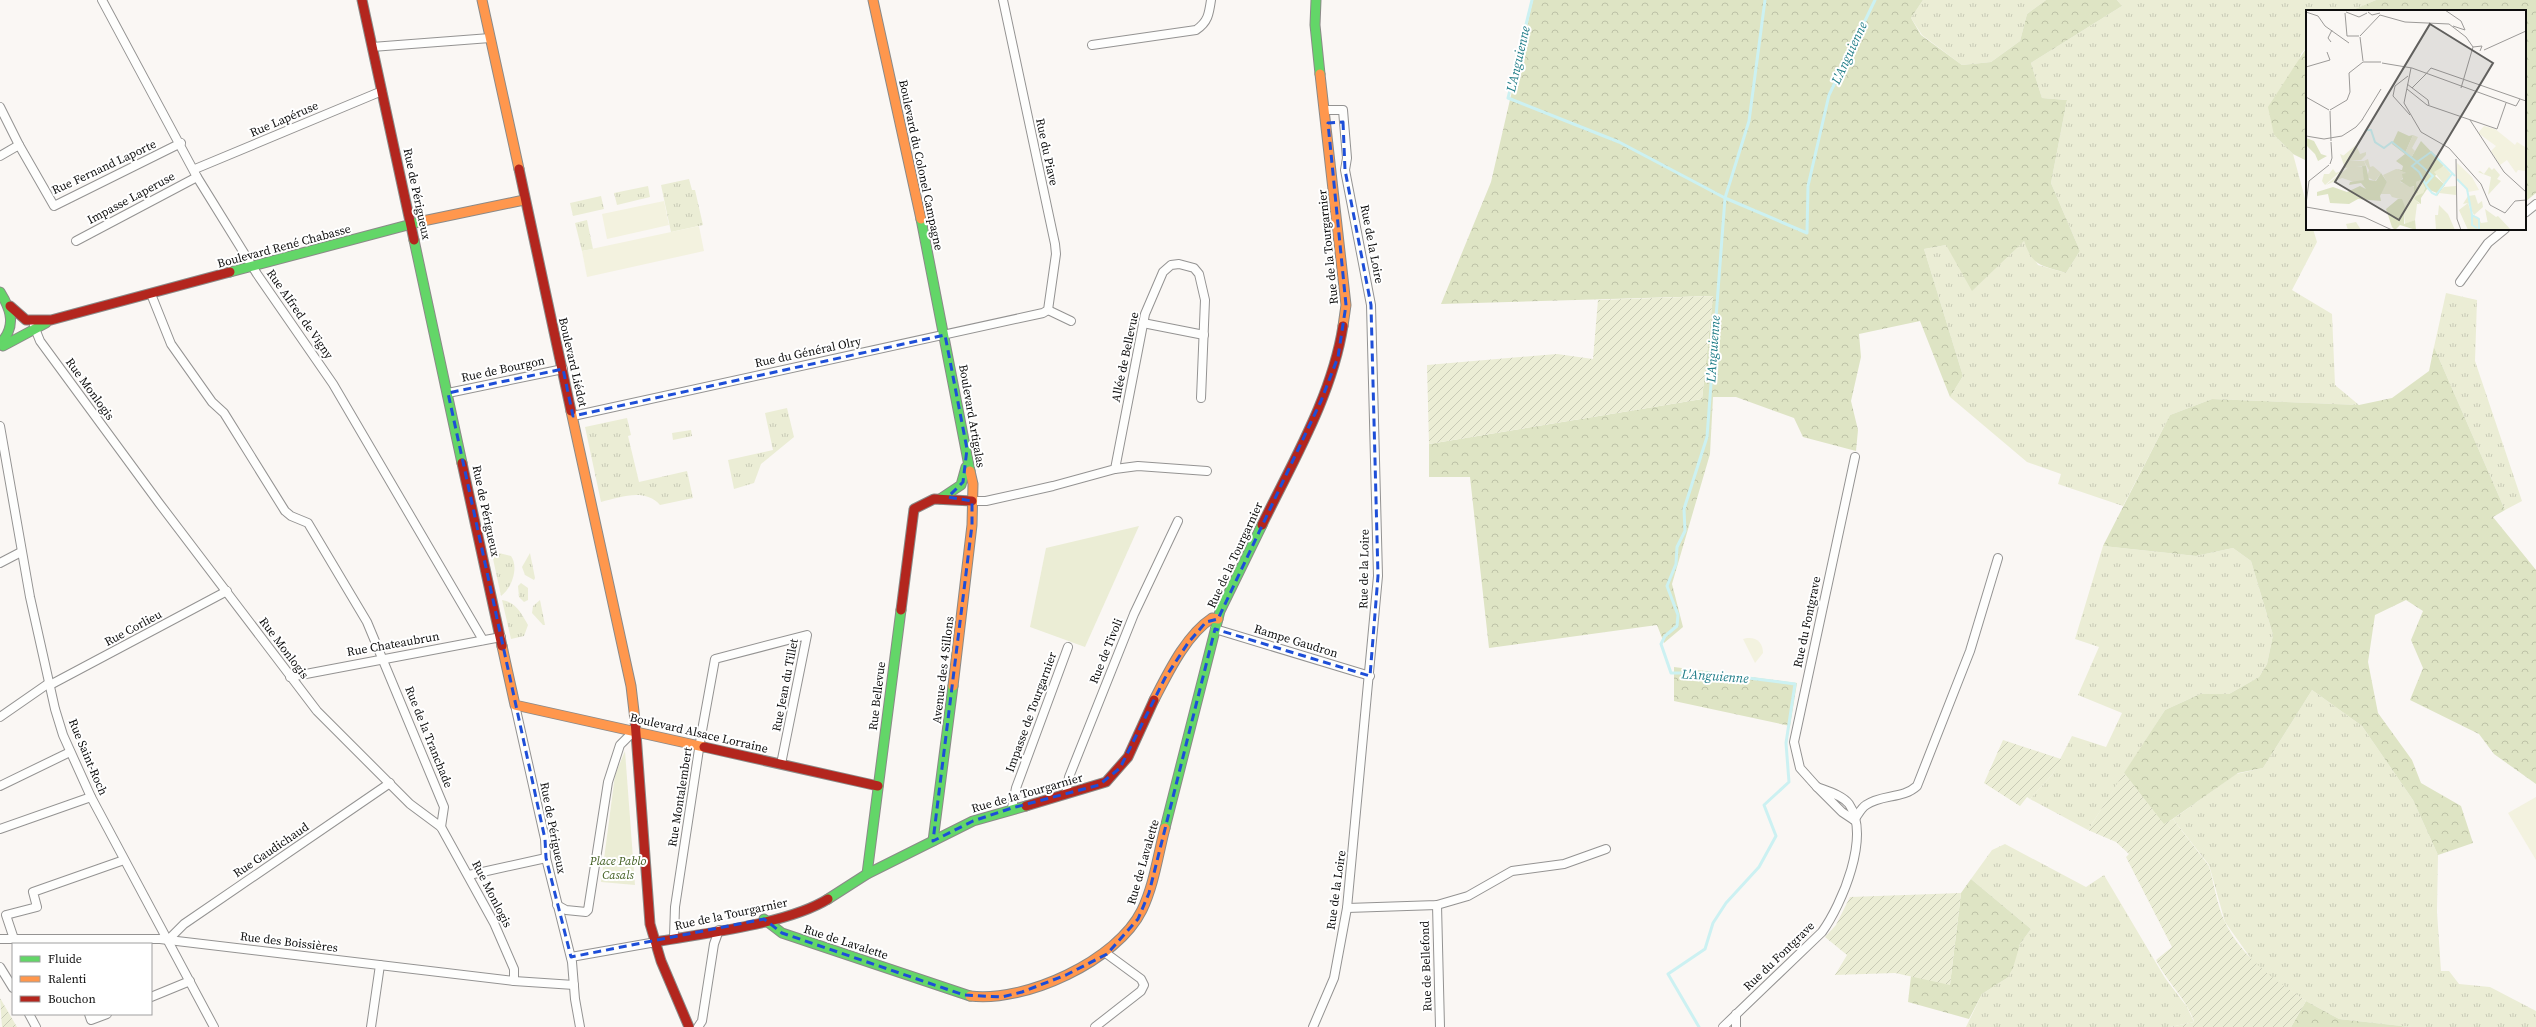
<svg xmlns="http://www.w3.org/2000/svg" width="2536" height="1027" font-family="'Source Serif 4',serif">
  <defs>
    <pattern id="grass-tufts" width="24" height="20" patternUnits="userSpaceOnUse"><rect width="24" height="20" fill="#ebedd5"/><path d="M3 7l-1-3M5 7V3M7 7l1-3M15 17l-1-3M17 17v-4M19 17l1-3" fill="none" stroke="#c8cab6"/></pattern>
    <pattern id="forest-crowns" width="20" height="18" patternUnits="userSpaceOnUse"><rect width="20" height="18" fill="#dee4c4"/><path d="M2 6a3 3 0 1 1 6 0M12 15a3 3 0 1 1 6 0" fill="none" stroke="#bdc2a7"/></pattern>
    <pattern id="garden-furrows" width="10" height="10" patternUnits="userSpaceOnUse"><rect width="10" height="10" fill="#ebedd5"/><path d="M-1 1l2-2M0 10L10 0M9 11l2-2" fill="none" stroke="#c8cab6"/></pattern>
  </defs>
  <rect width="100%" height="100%" fill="#faf7f4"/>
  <!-- grass -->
  <g fill="url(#grass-tufts)">
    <path d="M1923 0H2046L2027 14 2020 41 1991 62 1962 65 1922 35 1911 18Z"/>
    <path d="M2117 0H2376L2350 11H2307V47L2301 54 2274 135 2293 154 2307 206V229H2313L2317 242 2292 290 2332 314 2335 385 2359 405 2212 399 2170 415 2123 506 2058 484 2061 474 2027 462 1950 397 1963 376 1924 249 1946 245 2024 241 2038 265 2066 273 2080 251 2051 183 2067 100 2042 98 2031 63 2122 6Z"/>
    <path d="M689 179 692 190H695L703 225 671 232 661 185Z"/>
    <path d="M648 186 650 197 617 205 614 193Z"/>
    <path d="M601 196 604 209 573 216 570 203Z"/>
    <path d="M587 220 593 249 582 251 575 223Z"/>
    <path d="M2446 293 2477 300 2475 361 2522 501 2505 510 2434 347Z"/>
    <path d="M787 408 794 437 761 464 754 483 734 489 728 460 773 450 765 413Z"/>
    <path d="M627 418 631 435 628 436 639 482 687 471 693 498 660 505C645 488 621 497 601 502L585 427Z"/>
    <path d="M691 430 692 436 673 440 672 433Z"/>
    <path d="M2103 546 2196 556 2233 548 2251 561 2273 635 2267 664 2259 677 2229 694H2200L2165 710 2088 830 2030 799 2052 775 2072 736 2106 747 2122 713 2078 695 2099 647 2075 639Z"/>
    <path d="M499 553 511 556C519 567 512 588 501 596L492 554Z"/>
    <path d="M530 553 535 578 534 580 525 575 522 567Z"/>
    <path d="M521 583 528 588V600L524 602 519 597 518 586Z"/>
    <path d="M502 600C516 602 522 614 528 625L524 636 511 639Z"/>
    <path d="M540 600 545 625H543L532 613 533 606Z"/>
    <path d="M2312 690 2362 726 2413 800 2438 855 2437 912 2441 971H2449L2459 984 2490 987 2536 1011V1027H2411L2339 1019 2306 1001 2272 979 2252 960 2225 922 2209 865 2173 819 2236 774 2263 768Z"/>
    <path d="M2005 844 2086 887 2104 875 2165 978 2187 1007 2194 1022 2170 1027H1966L1982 994 2007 978 2020 944 2031 929 1971 879 1992 850Z"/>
  </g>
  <!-- forest -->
  <g fill="url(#forest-crowns)">
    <path d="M1533 0H1923L1911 18 1921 35 1962 65 1991 62 2020 41 2027 14 2046 0H2117L2122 6 2031 63 2042 98 2067 100 2051 183 2080 251 2066 273C2041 265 2033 267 2024 241L1972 291 1946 245 1924 249 1963 376 1950 397 1920 321 1859 334 1861 357 1851 401 1858 430 1856 451 1803 437 1794 418 1736 397H1713L1710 454 1672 584 1683 627 1664 643 1657 625 1489 648 1470 477H1429V444L1702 399 1713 296 1441 304 1491 182Z"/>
    <path d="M2376 0H2536V193L2525 202V11H2350Z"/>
    <path d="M2307 47V161L2293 154 2274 135 2268 107Z"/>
    <path d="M2434 347 2505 510 2493 517 2536 570V784L2494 754 2479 734 2410 700 2423 668 2411 640 2423 611 2406 600 2375 615 2368 662 2378 713 2412 760 2421 783 2461 806 2473 843 2438 855 2413 800 2362 726 2312 690 2263 768 2238 773 2164 825 2124 773 2165 710 2200 694H2229L2259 677 2267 664 2273 635 2251 561 2233 548 2196 556 2103 546 2170 415 2212 399 2359 405 2392 398 2429 371Z"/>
    <path d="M1674 667 1797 683 1790 726 1674 701Z"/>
    <path d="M1971 879 2031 929 2020 944 2013 968 2007 978 1982 994 1969 1019 1908 1002 1911 976 1950 984 1961 893Z"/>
    <path d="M2306 1001 2339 1019 2411 1027H2291Z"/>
  </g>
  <!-- park -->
  <g fill="#ebedd5">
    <path d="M1139 526 1085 647 1030 627 1046 548Z"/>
    <path d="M625 751 635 885 601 882 615 775Z"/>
  </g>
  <!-- garden -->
  <g fill="url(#garden-furrows)">
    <path d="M1713 296 1702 399 1429 444 1427 365 1557 354 1593 359 1598 300Z"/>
    <path d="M2003 740 2061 759 2052 775 2030 799 2027 797 2020 806 1984 783Z"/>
    <path d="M2124 773 2164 824 2173 819 2209 866C2214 883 2217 906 2225 922 2242 958 2275 980 2306 1001L2291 1027H2170L2194 1022C2190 1004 2165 979 2156 960L2172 947 2126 857 2129 854 2116 842 2088 830Z"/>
    <path d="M1961 893 1950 985 1895 973 1835 975 1847 955 1825 937 1836 925 1850 897Z"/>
    <path d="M0 998 17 1027H2Z"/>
  </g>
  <!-- pitch -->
  <g fill="#f3f2df">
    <path d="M664 201 669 225 607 239 602 214Z"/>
    <path d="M699 226 704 251 587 277 582 251Z"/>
    <path d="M1747 638C1757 637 1763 643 1763 653L1755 663 1743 639Z"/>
    <path d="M2536 797V860L2508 813Z"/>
  </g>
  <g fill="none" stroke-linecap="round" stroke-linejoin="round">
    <!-- stream -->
    <g stroke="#ccf1f2" stroke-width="3">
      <path d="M1532 0 1508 98 1619 142 1725 198 1707 437 1684 509 1685 531 1677 547 1676 564 1667 586 1678 615 1677 626 1665 636 1661 644 1671 673H1708L1795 684 1786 743 1789 782 1764 805 1776 836 1759 867 1726 903 1713 923 1705 949 1668 974 1699 1027"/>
      <path d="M1765 0 1749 121 1725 198 1807 233 1808 186 1829 95 1875 0"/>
    </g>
    <!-- street casing -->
    <g stroke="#949392" stroke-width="10">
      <g id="street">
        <path d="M102 0 197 177 257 274 333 384 483 640"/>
        <path d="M1092 45 1196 30C1208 22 1209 14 1211 0"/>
        <path d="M372 47 490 38"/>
        <path d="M0 107 19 145"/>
        <path d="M0 156 19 145 54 206 181 143"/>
        <path d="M195 169 382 91"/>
        <path d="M2525 213 2536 204"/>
        <path d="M76 241 197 177"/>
        <path d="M2460 282 2488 243 2505 229"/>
        <path d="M151 294 171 344 212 402 224 413 285 511 291 516 308 523 367 622 444 807 441 827"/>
        <path d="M1048 310 1071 321"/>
        <path d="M1143 323 1204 335"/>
        <path d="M34 326 40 341 159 503 317 711 410 804 441 827 494 923 514 969V981"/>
        <path d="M448 393 563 369"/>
        <path d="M573 416 1043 313 1048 310 1056 254 1055 244 1003 0"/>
        <path d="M0 426 30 597 55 709 63 735 91 797 214 1027"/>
        <path d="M1115 469 1138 466 1207 471"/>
        <path d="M972 501H986L1053 486 1115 469 1145 314 1163 272 1171 265 1179 264 1194 268 1199 274 1205 300 1201 398"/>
        <path d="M0 563 21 552"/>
        <path d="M1215 629 1370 676"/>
        <path d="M290 677 501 637"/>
        <path d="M50 685 227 591"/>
        <path d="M515 705 545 839 546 858 572 962 575 999 580 1027"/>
        <path d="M0 717 49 683"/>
        <path d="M0 786 70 752"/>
        <path d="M1817 787 1800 768 1794 742 1855 457"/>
        <path d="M1066 794 1069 777 1134 614 1178 521"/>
        <path d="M1012 808 1016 788 1068 647"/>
        <path d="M1854 820C1858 815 1861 808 1866 805 1881 794 1903 799 1917 786L1970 651 1998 558"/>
        <path d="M0 829 91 797"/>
        <path d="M469 875 546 858"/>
        <path d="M557 905 566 910 586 912 588 910 608 782 620 745 634 731"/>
        <path d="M1437 905 1440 1027"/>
        <path d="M1347 908 1437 905 1468 896 1512 871 1564 864 1606 849"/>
        <path d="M674 937 675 907 701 736 715 659 807 635 781 764"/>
        <path d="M0 939H160L514 981 574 985"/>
        <path d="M14 939 6 915 37 907 33 892 124 860"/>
        <path d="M168 940 184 924 390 783"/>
        <path d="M571 957 656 942"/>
        <path d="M0 967 13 988"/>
        <path d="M151 997 190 981"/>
        <path d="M29 1014 36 1027"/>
        <path d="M89 1014 91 1020 107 1014"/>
        <path d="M371 1027 380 965"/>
        <path d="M698 1027 702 1021 714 944 719 930"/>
        <path d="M1095 1027 1141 991 1144 985 1141 979 1107 954"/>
        <path d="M1313 1027 1334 978 1347 908 1378 576 1371 305 1345 170 1347 158 1343 110H1326"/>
        <path d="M1723 1027 1822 932C1842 904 1871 836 1849 804 1842 795 1827 791 1817 787L1842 812 1854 820"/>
        <path d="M1736 1027V1014"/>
      </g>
    </g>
    <!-- fast casing -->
    <g stroke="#8b8a88" stroke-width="11">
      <g id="fast">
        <path d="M1316 0 1315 25 1320 74"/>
        <path d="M921 219 970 471"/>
        <path d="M414 240 462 463"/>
        <path d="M230 272 423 221"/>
        <path d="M0 292C12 311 16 327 0 344"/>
        <path d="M3 346 46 323"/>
        <path d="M940 499 961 485 966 467"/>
        <path d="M1165 828 1220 611 1262 525"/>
        <path d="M933 841 953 686"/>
        <path d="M867 874 901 610"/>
        <path d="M828 899 867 874 973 821 1026 806"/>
        <path d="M764 919 782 933 970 996"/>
      </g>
    </g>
    <!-- slow casing -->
    <g stroke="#8b8a88" stroke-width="11">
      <g id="slow">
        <path d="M482 0 519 169"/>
        <path d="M873 0 921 219"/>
        <path d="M1320 74 1346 305 1343 326"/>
        <path d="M423 221 524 200"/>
        <path d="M571 411 631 686 635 720"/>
        <path d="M502 646 515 705 704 747"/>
        <path d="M953 686 972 525 973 484 970 471"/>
        <path d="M1154 700C1168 673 1186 635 1212 618L1218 619"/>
        <path d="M970 996C1025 1003 1117 961 1142 910 1154 885 1158 855 1165 828"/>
      </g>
    </g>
    <!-- jam casing -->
    <g stroke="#8b8a88" stroke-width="11">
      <g id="jam">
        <path d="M362 0 414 240"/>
        <path d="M519 169 571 411"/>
        <path d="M10 306 26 320H51L230 272"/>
        <path d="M462 463 502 646"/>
        <path d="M1262 525C1293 461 1332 396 1343 326"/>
        <path d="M901 610 914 509 934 499 972 501"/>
        <path d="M635 720 650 924 661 961 689 1027"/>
        <path d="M704 747 878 786"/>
        <path d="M1026 806 1106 782 1128 757 1154 700"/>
        <path d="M656 942C705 933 788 924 828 899"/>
      </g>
    </g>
    <!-- street -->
    <use href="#street" stroke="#fefefd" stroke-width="8"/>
    <!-- fast -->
    <use href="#fast" stroke="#63d668" stroke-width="9"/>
    <!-- slow -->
    <use href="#slow" stroke="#ff974d" stroke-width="9"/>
    <!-- jam -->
    <use href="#jam" stroke="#b3261e" stroke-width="9"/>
  </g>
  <!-- marked area -->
  <path fill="none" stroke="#1d4ed8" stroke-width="3" stroke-dasharray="8 5" stroke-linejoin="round" d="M1343 122 1345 170 1371 305 1378 576 1370 676 1215 629 1149 893 1138 919 1107 954 1066 975 1022 992 1002 997 964 995 782 933 764 919 571 957 546 858 545 839 448 393 563 369 573 416 945 335 967 449 963 482 948 497 972 501V525L933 841 973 821 1012 808 1099 785 1120 768 1165 678 1188 643 1206 622 1218 619 1321 401 1338 357 1346 305 1328 123Z"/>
  <g text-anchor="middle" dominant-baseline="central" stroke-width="4" stroke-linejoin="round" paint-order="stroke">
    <!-- street labels -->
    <g font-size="12" fill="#0e0e0e" stroke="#fff">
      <text transform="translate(284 119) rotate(-23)">Rue Lapéruse</text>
      <text transform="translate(1047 152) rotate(78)">Rue du Piave</text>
      <text transform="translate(921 165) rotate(78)">Boulevard du Colonel Campagne</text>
      <text transform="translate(104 167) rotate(-25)">Rue Fernand Laporte</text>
      <text transform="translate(417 194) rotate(78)">Rue de Périgueux</text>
      <text transform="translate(131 198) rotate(-28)">Impasse Laperuse</text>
      <text transform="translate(1372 244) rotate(79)">Rue de la Loire</text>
      <text transform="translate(284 246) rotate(-15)">Boulevard René Chabasse</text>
      <text transform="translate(1328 247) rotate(-96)">Rue de la Tourgarnier</text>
      <text transform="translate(300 314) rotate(55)">Rue Alfred de Vigny</text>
      <text transform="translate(808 352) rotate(-12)">Rue du Général Olry</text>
      <text transform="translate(1125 357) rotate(-78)">Allée de Bellevue</text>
      <text transform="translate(573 362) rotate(77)">Boulevard Liédot</text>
      <text transform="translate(503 369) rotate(-12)">Rue de Bourgon</text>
      <text transform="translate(90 389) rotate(54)">Rue Monlogis</text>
      <text transform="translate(972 416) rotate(80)">Boulevard Artigalas</text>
      <text transform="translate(486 511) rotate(78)">Rue de Périgueux</text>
      <text transform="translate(1235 555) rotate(-65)">Rue de la Tourgarnier</text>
      <text transform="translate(1364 569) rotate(-89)">Rue de la Loire</text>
      <text transform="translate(1807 622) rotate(-78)">Rue du Fontgrave</text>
      <text transform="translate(133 628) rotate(-28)">Rue Corlieu</text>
      <text transform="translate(1296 641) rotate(17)">Rampe Gaudron</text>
      <text transform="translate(393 644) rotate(-10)">Rue Chateaubrun</text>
      <text transform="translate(284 648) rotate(53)">Rue Monlogis</text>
      <text transform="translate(1106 651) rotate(-68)">Rue de Tivoli</text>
      <text transform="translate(943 670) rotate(-83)">Avenue des 4 Sillons</text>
      <text transform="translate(785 685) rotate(-79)">Rue Jean du Tillet</text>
      <text transform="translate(877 696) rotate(-83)">Rue Bellevue</text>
      <text transform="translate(1031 712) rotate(-70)">Impasse de Tourgarnier</text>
      <text transform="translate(699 733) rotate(13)">Boulevard Alsace Lorraine</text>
      <text transform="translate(429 737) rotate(68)">Rue de la Tranchade</text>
      <text transform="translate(88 757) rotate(67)">Rue Saint-Roch</text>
      <text transform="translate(1027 793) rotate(-16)">Rue de la Tourgarnier</text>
      <text transform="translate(680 797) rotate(-81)">Rue Montalembert</text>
      <text transform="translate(553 828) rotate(79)">Rue de Périgueux</text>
      <text transform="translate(271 850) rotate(-34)">Rue Gaudichaud</text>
      <text transform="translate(1143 862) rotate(-74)">Rue de Lavalette</text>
      <text transform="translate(1336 890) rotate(-82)">Rue de la Loire</text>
      <text transform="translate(492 894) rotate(63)">Rue Monlogis</text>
      <text transform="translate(731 914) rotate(-12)">Rue de la Tourgarnier</text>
      <text transform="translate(289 942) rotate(7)">Rue des Boissières</text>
      <text transform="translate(846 942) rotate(18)">Rue de Lavalette</text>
      <text transform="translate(1779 956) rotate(-44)">Rue du Fontgrave</text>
      <text transform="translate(1426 966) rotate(-92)">Rue de Bellefond</text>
    </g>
    <!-- park labels -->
    <g font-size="12" font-style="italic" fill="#446024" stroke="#fff">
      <text x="618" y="861">Place Pablo<tspan x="618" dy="14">Casals</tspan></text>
    </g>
    <!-- water labels -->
    <g font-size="13" font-style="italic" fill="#207d88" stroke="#fff">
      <text transform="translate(1849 53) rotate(-65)">L'Anguienne</text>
      <text transform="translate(1518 59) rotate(-77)">L'Anguienne</text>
      <text transform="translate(1713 349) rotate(-86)">L'Anguienne</text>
      <text transform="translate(1715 676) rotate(4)">L'Anguienne</text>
    </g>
  </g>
  <!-- overview -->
  <g transform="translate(2306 10)">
    <rect width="220" height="220" fill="#faf7f4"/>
    <path d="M50 135 54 144 60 142V145L55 150 42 151 37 146ZM62 149 64 157 67 156 75 163 69 171 61 167 63 160 58 151ZM44 156 56 157 59 170 48 172 36 168 20 175ZM183 157 186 160 188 158 194 165 191 169 195 171 182 185 185 167 172 162 174 161 178 164ZM90 159 100 163 94 172 111 178 110 172 115 170 119 178 117 183 108 189 114 194H111L109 210 99 214V200L94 189 86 187 84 184H74L81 172 77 165ZM162 193 166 205 172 207 175 213 182 212 187 220H162L153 200ZM133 195 142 204 149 220H130L129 205H132ZM50 212 55 220H42L40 214Z" fill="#ebedd5"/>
    <path d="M92 121 103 126 107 125 99 143 105 148 115 131 138 155 129 166 139 175 131 186V183L121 179 115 188V194L108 189 110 186 117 183 119 178 115 170 110 172 112 183 108 184V176L104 177 94 171 97 169 96 164 100 163 90 159 96 160 97 156 90 151 99 144 86 134ZM0 128 8 131 15 144 21 146 12 151 9 144 0 135ZM56 156H60L63 170 70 171 75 163 81 172 74 186 75 191 52 189 43 194 24 193 22 184 11 186V182L27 177 41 182 54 176 60 179 55 173 43 175 44 172 58 170ZM92 189H96L99 197 98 214 109 210 110 220 94 215 89 220 86 217 80 199Z" fill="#dee4c4"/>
    <path d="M138 156 145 164 138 174 128 162Z" fill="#ebedd5"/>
    <path d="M107 125 112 127 106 138 109 141 105 148 99 143ZM34 144 43 148V151H58L60 156 39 158ZM27 159 30 163 35 161 19 175 16 171 18 164H23ZM150 176V185L133 183 138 177ZM169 185 172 194 176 191 177 197 168 205 162 193 157 194 162 186ZM179 199 190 207 192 206 205 220 183 219Z" fill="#ebedd5"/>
    <path d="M178 116 189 119 209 135 211 132 219 137V161L212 160 210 163 201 150 194 155 185 141 190 136 172 123ZM151 153 166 167 173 180 162 182 151 168Z" fill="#f3f2df"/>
    <path fill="none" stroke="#ccf1f2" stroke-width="2" d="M60 120H65L69 132 78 138 86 132 111 152 125 142 149 166M151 169 161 179 166 205 173 209V220M120 174 127 166 111 152 106 156 113 162 121 177 126 183 130 185 146 164M166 205V215L171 218"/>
    <path fill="none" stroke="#9c9a98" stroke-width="1" d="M139 0 155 11 159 20 147 16M0 2 12 6 19 16 43 33M40 2 53 7 61 3M62 2 66 5 74 3M39 3 41 26H53M74 5 99 12 143 14 160 27 167 37M54 26 74 5M54 27 57 51M25 32 22 28 26 20M167 37 176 36 174 41M178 40 220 21M57 52H75M76 53 106 58 210 96 214 89M0 57 24 50 21 42M105 58 98 93 115 122 143 138 175 174 184 195 199 203 209 191 220 190M119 65 125 58 220 91M102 66 89 76 87 86 104 105M101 74 122 90 123 95M106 78 119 65M155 78 167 37M101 79 121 95 191 119M0 87 23 100M24 100 41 90 44 82 43 63 57 52M24 101 25 131M56 110 75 79M164 110 198 162 220 182M191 119 200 93M0 126 18 129 36 126 50 117 57 109M150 149 151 209 155 220M24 154 26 148 25 132M0 194 3 171 23 155M0 197 58 207 86 220"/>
    <path fill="#61605e" fill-opacity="0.15" stroke="#61605e" stroke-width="2" d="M124 14 187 53 93 210 29 172Z"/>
    <rect width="220" height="220" fill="none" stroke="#0e0e0e" stroke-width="2"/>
  </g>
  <!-- legend -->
  <rect x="12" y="943" width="140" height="72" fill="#ffffff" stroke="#9f9f9f"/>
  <rect x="20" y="956" width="20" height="6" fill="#63d668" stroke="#9f9f9f"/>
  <text x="48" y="963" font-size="12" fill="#0e0e0e">Fluide</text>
  <rect x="20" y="976" width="20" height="6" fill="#ff974d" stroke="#9f9f9f"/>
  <text x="48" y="983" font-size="12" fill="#0e0e0e">Ralenti</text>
  <rect x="20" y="996" width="20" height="6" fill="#b3261e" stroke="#9f9f9f"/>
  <text x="48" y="1003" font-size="12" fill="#0e0e0e">Bouchon</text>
</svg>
